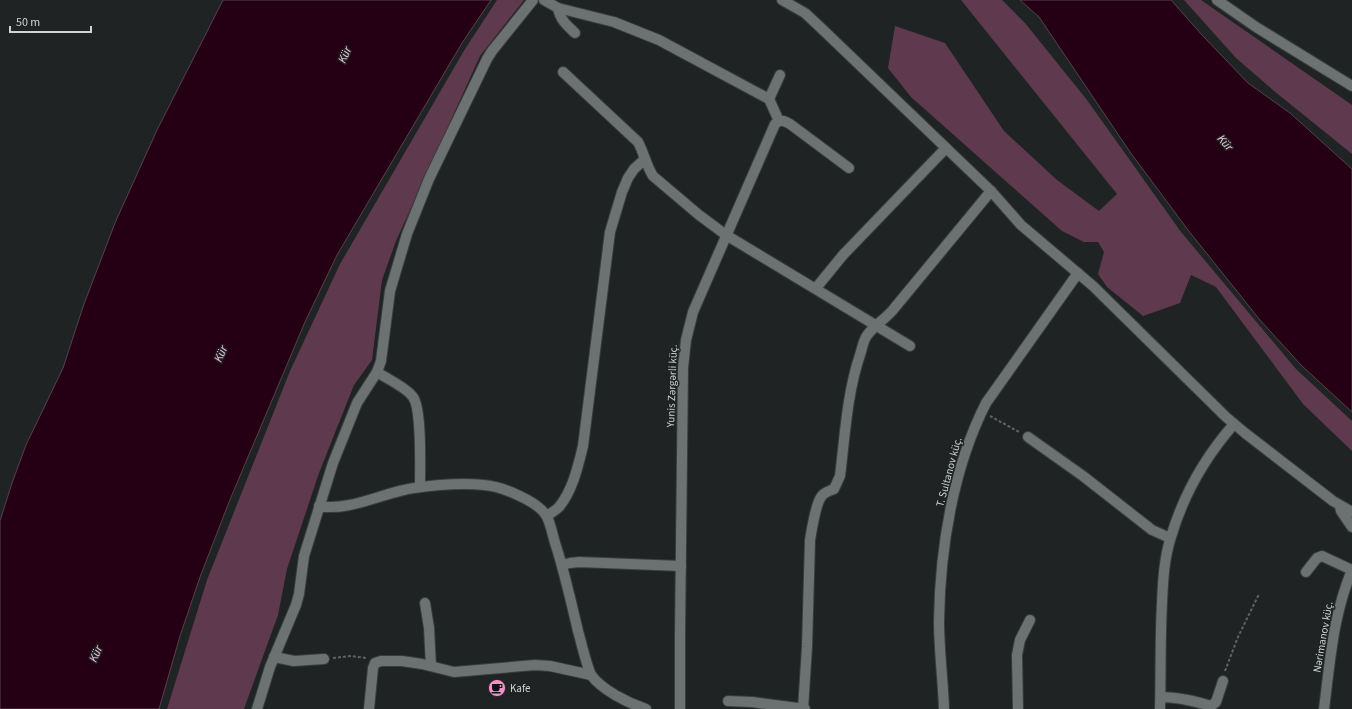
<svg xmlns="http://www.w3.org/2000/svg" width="1352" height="709" font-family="'Source Sans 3',sans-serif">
  <rect width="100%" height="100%" fill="#1f2323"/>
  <!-- green -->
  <g fill="#5f394d">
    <path d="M497 0H524L480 56 396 241 382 280 372 360 354 385 319 473 287 569 278 615 244 709H167L207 580 290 371 340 264 465 49Z"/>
    <path d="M961 0H1002L1025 23 1087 100 1181 232 1296 369 1352 421V451L1303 404 1216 287 1191 275 1180 303 1143 316 1107 287 1098 274 1104 252 1098 242H1084L1062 231 911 97 888 68 895 26 945 43 1004 131 1057 180 1099 211 1117 194Z"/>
    <path d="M1184 0H1201L1352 105V154L1274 91 1236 58Z"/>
  </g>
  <!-- water -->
  <g fill="#250015" stroke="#59404e">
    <path d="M223 0H491L462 43 337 255 305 322 229 502 200 577 180 636 159 709H0V521L12 483 26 445 63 368 84 304 115 223 157 130Z"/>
    <path d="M1020 0H1171L1202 35 1248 83 1290 113 1352 169V412L1301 365 1260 320 1188 230 1130 152 1039 17Z"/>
  </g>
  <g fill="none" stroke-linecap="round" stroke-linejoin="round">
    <!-- street casing -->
    <g stroke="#393d3c" stroke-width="12">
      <g id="street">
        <path d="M544 0 558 8 614 22 659 40 769 99 779 121"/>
        <path d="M782 0 805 13 820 27 991 191 1021 225 1093 286 1226 417 1245 433 1333 501 1352 512"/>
        <path d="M1217 0 1256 27 1352 86"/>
        <path d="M558 8C560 20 567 25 575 33"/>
        <path d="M563 72 638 142C644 153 646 165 653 176L699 215 726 235 910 346"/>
        <path d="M769 99 780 75"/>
        <path d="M816 288 843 255 946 148"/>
        <path d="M377 372C387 379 406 387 413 397 422 409 420 469 420 487"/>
        <path d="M1028 437 1083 476 1152 530 1170 538"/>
        <path d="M319 506C349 512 384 492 414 488 435 485 462 483 484 485 500 486 539 501 547 517 551 525 553 537 556 546 565 574 571 602 578 631 582 645 585 660 591 675 602 690 628 703 646 709"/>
        <path d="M1340 506 1341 511 1352 527"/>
        <path d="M547 516C551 513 556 510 559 507 573 490 578 466 583 446L610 232 622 192 628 178 634 169 645 159"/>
        <path d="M562 565 570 563 579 562 681 566"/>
        <path d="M1306 572 1317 558 1322 556 1352 570"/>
        <path d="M425 603 429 628 431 666"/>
        <path d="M274 657 294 661 324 659"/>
        <path d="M1161 697C1179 697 1194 701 1211 706L1216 702 1223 681"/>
        <path d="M728 701 752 702 805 709"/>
        <path d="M257 709 270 667 296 605 299 594 304 556 333 463 357 403 377 372 381 361 390 291 407 234 429 179 487 59 492 51 533 0"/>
        <path d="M369 709 373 668 375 663 381 661H402L422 664 454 672 535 665 550 666 591 675"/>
        <path d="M680 709V635L683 368 686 340 693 312 775 124 779 121H784L790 124 849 168"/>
        <path d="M803 709 807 647 810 540C812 529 815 506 821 497 824 492 830 491 834 489L840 476C845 436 847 393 860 355 862 349 863 342 866 337 872 327 884 320 892 311L991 191"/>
        <path d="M944 709C943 680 939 650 939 621 940 548 953 468 986 403L1078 273"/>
        <path d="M1018 709 1017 655 1020 640 1030 620"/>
        <path d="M1160 709C1161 674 1160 638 1162 603 1163 581 1164 558 1171 537 1183 496 1206 456 1234 424"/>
        <path d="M1324 709C1330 662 1333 615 1352 570"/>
      </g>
    </g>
    <!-- path -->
    <g stroke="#606363" stroke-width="2" stroke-dasharray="3 2" stroke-linecap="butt">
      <path d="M990 416 1019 432"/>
      <path d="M333 658 351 656 366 658"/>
      <path d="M1225 671 1238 637 1259 594"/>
    </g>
    <!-- street -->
    <use href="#street" stroke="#6c7271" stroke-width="10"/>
  </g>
  <!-- icons -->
  <defs>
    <g id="cafe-disc" transform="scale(0.9)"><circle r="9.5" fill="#fa8fc7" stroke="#1f2323"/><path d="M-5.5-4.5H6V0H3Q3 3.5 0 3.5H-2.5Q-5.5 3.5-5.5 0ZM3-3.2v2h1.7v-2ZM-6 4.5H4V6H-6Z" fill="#111"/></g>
  </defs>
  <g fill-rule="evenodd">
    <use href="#cafe-disc" x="497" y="688"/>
  </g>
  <g text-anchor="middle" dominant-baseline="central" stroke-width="3" stroke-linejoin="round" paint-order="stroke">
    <!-- street labels -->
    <g font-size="11" fill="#d1d4d3" stroke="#1f2323">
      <text transform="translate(672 386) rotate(-88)">Yunis Zərgərli küç.</text>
      <text transform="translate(949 472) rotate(-75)">T. Sultanov küç.</text>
      <text transform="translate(1323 637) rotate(-80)">Nərimanov küç.</text>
    </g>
    <!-- poi labels -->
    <g font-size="11" fill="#d1d4d3" stroke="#1f2323" text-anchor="start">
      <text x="510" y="688">Kafe</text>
    </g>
    <!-- water labels -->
    <g font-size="12" font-style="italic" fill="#f8c5dd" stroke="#1f2323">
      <text transform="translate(345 55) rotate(-67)">Kür</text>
      <text transform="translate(1225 143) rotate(49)">Kür</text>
      <text transform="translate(221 354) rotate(-67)">Kür</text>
      <text transform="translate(96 654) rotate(-67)">Kür</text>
    </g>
  </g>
  <!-- scale -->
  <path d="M10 26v6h81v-6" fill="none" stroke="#d1d4d3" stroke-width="2"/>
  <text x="16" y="26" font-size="12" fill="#d1d4d3" stroke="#1f2323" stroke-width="3" paint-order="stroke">50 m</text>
</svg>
